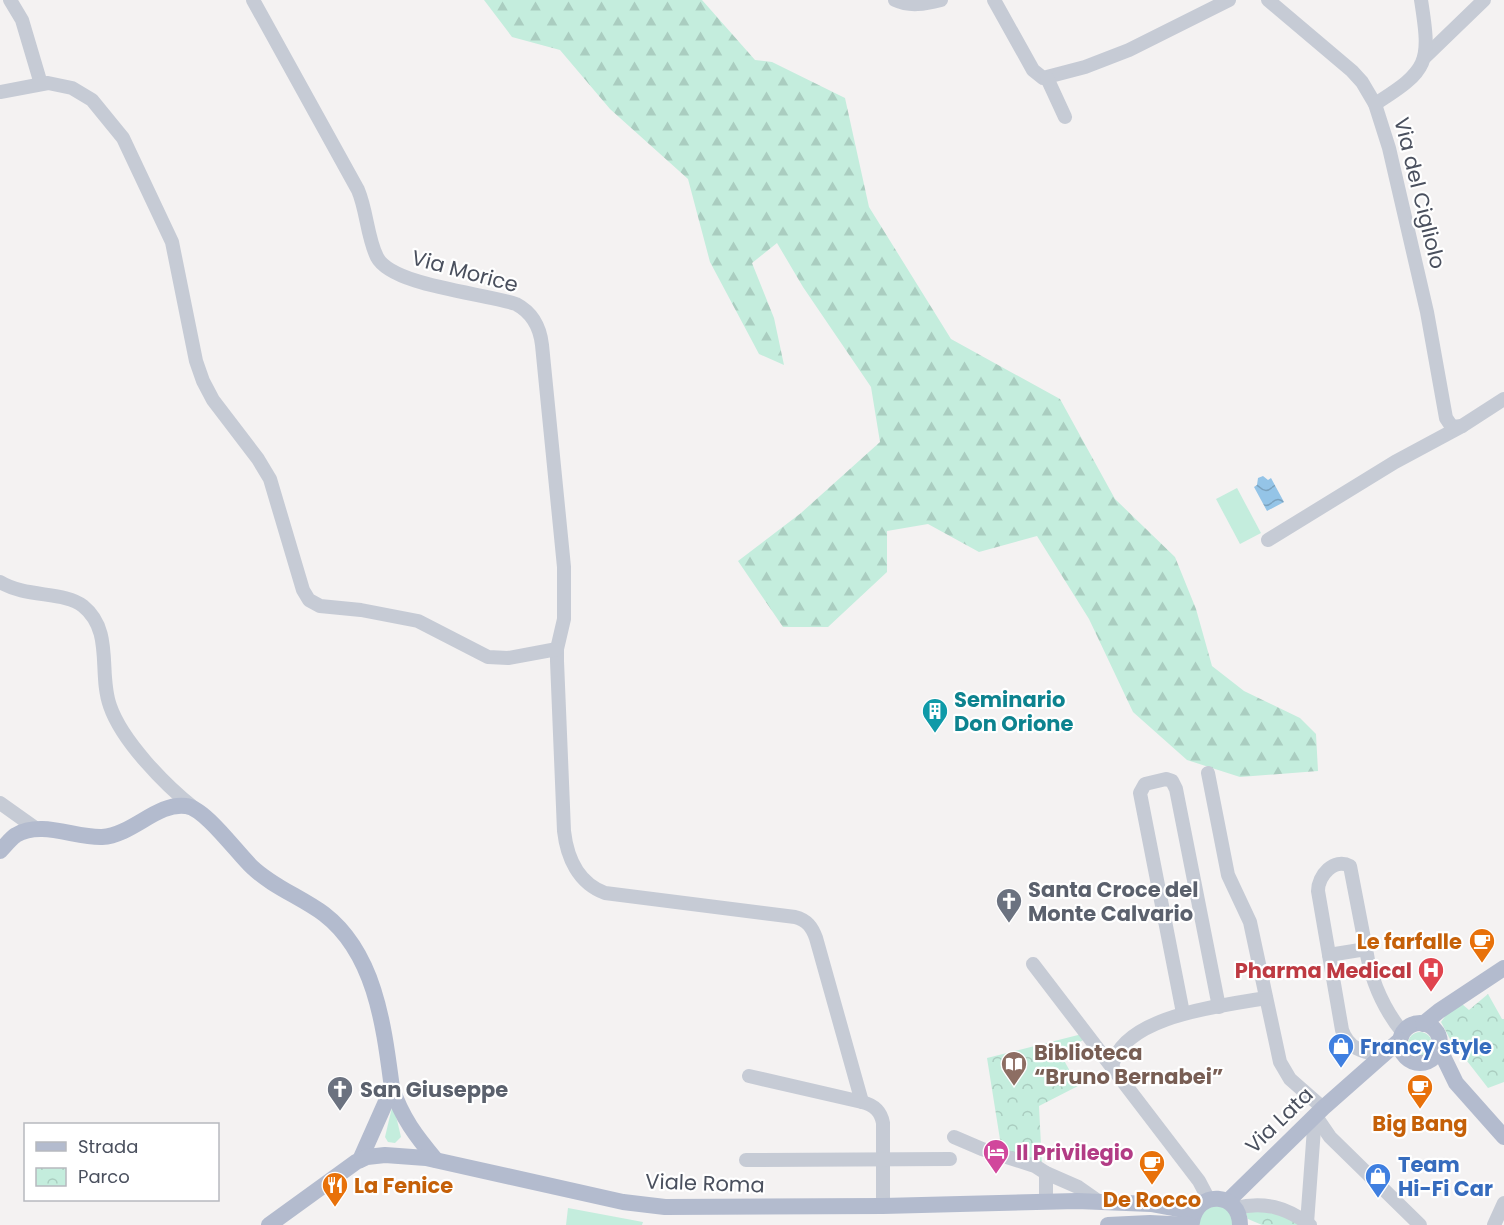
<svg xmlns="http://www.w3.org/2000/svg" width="1504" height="1225" font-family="Poppins,sans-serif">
  <defs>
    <pattern id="forest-firs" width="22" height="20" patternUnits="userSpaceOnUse" patternTransform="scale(1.5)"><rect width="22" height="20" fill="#c4eddd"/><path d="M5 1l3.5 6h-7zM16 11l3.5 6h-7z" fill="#aacdc0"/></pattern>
    <pattern id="park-crowns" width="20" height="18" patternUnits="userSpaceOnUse" patternTransform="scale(1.5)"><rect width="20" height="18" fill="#c4eddd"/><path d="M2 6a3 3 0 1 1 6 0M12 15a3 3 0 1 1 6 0" fill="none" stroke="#aacdc0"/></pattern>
    <pattern id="water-waves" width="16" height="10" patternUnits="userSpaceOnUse" patternTransform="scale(1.5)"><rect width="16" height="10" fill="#94c4e7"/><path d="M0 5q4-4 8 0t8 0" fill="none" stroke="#7ba2be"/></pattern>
  </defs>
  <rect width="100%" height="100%" fill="#f4f2f2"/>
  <!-- green -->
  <g fill="#c4eddd">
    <path d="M1237 488 1261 533 1240 544 1216 499Z"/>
    <circle cx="1420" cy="1044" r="12"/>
    <path d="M393 1103 401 1137 395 1143 388 1142 385 1137Z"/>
    <path d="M1214 1204 1230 1210 1234 1225H1198L1200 1214Z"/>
    <path d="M568 1208 643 1222 642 1225H566Z"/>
  </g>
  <!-- forest -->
  <path fill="url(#forest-firs)" d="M484 0H702L755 60 772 62 845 98 869 207 951 339 1060 399 1115 499 1175 557 1196 609 1212 666 1244 691 1300 718 1316 734 1318 771 1240 777 1187 760 1133 712 1089 619 1037 536 979 552 928 524 887 531V572L828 627H783L738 561 801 513 880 442 871 387 803 287 777 243 752 263 774 318 784 365 759 354 710 262 688 179 610 109 560 50 512 37Z"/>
  <!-- park -->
  <g fill="url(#park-crowns)">
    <path d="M1488 994 1502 1019H1504V1082L1488 1088 1450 1039 1441 1022 1446 1015 1462 1004 1469 1010Z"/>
    <path d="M1082 1034 1085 1039 1060 1053 1078 1086 1039 1106 1042 1165 1002 1152 987 1058Z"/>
    <path d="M1245 1211H1281L1301 1225H1262L1248 1219Z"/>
  </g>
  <!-- water -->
  <path fill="url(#water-waves)" d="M1263 476 1268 480 1271 478 1284 502 1267 511 1254 487 1257 485 1258 478Z"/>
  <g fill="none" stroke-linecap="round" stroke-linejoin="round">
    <!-- minor -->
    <g stroke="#c6cbd5" stroke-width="14">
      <path d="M10 0 22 20 41 84"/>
      <path d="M253 0 358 190C367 211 367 237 377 257 392 286 484 293 516 304 533 313 540 327 542 345L564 567V619L557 649V661L564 831C567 857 578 883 605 893L795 917C807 920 812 927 816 938L862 1102"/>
      <path d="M895 0C910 7 925 4 941 0"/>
      <path d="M994 0 1033 70 1043 78 1085 67 1129 50 1229 0"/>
      <path d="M1268 0 1352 71 1362 82 1375 104 1389 148 1427 312 1446 418 1452 427 1462 426"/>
      <path d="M1425 57 1484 0"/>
      <path d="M1047 78 1065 117"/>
      <path d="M0 92 48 83 72 88 92 100 123 138 172 242 196 361 203 381 213 400 258 459 270 479 303 590 309 600 320 606 361 610 418 621 488 657 508 658 557 649"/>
      <path d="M1375 104C1429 70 1431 63 1421 0"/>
      <path d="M1268 540 1395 462 1462 426 1504 399"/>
      <path d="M0 582C26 598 64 591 83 606 114 631 98 673 110 706 122 741 165 785 194 808"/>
      <path d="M1208 773 1228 875 1250 922 1280 1062 1290 1079 1323 1108"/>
      <path d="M0 803 38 830"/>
      <path d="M1366 949 1350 866C1334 857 1318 876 1318 891L1342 1030C1349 1050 1364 1052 1383 1056"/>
      <path d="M1329 955 1366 949C1371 981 1383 1008 1403 1033"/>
      <path d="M1033 964 1199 1181 1209 1200"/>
      <path d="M1183 1013 1140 793 1145 784 1166 779 1172 781 1176 789 1219 1007"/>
      <path d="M1112 1066C1124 1015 1222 1006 1266 998"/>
      <path d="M749 1076 862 1102C874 1105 881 1111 883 1123V1206"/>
      <path d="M1315 1115 1330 1137 1420 1225"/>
      <path d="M954 1137 982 1149 1035 1166 1046 1173 1078 1187 1098 1201"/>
      <path d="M746 1160 950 1159"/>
      <path d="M1046 1173V1201"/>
      <path d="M1235 1208C1264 1201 1286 1207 1310 1225"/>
      <path d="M1307 1223 1315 1115"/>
      <path d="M1494 1225 1504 1203"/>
    </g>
    <!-- major -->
    <g stroke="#b3bbce" stroke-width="16">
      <path d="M0 851C5 846 10 839 16 835 41 820 75 838 102 837 133 835 157 802 186 806 205 808 237 853 252 867 273 887 301 897 324 914 376 954 384 1028 392 1088 402 1118 416 1136 436 1160"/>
      <circle cx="1420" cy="1043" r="20"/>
      <path d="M1423 1024 1439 1011 1504 968"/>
      <path d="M1439 1048 1456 1083 1504 1137"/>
      <path d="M360 1160 392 1088"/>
      <path d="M1228 1201 1323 1108 1400 1040"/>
      <path d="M1192 1222C1197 1189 1240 1192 1240 1225"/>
      <path d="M269 1225 356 1162 367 1157 385 1155 426 1158 623 1202 665 1207 883 1206 1077 1201 1151 1204 1194 1212"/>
      <path d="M1108 1225 1150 1223 1190 1225"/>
    </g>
  </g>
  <!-- icons -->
  <defs>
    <g id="building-pin" transform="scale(1.35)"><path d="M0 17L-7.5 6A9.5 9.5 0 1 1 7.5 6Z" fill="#0f9aa8" stroke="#fff"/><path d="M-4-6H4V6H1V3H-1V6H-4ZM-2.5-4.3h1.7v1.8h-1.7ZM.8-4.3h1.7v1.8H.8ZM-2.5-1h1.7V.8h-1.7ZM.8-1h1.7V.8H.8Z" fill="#fff"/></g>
    <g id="church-pin" transform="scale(1.35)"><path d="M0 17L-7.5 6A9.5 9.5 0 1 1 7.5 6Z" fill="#6b7280" stroke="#fff"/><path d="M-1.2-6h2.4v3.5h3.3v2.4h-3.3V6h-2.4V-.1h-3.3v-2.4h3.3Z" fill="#fff"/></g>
    <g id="cafe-pin" transform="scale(1.35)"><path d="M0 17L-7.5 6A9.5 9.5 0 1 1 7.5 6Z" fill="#e8710a" stroke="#fff"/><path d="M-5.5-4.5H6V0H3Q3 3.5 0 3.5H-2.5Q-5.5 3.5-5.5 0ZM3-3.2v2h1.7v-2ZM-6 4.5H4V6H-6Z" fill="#fff"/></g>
    <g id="hospital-pin" transform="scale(1.35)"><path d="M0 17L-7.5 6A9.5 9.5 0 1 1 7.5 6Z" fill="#e0444e" stroke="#fff"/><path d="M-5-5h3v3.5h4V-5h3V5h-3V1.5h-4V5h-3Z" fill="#fff"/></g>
    <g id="shop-pin" transform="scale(1.35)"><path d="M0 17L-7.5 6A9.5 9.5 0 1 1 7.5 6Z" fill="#3f7fe0" stroke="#fff"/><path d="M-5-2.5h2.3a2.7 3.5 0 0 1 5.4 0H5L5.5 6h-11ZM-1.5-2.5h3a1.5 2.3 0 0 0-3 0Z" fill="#fff"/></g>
    <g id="library-pin" transform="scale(1.35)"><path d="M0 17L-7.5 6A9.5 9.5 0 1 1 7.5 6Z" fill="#8d6e63" stroke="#fff"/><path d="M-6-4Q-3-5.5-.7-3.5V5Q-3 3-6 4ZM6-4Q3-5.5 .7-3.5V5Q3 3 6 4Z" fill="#fff"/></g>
    <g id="hotel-pin" transform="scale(1.35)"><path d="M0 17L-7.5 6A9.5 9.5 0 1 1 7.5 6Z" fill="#d1479c" stroke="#fff"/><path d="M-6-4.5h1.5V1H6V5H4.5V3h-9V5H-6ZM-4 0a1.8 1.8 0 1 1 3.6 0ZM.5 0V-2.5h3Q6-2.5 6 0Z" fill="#fff"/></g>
    <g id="restaurant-pin" transform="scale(1.35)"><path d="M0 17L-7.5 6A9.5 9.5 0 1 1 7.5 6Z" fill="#e8710a" stroke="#fff"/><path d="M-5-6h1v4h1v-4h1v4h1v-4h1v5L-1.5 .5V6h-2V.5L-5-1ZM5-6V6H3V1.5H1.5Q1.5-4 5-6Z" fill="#fff"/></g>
  </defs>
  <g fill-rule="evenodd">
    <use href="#building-pin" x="935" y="711"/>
    <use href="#church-pin" x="1009" y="901"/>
    <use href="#cafe-pin" x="1482" y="941"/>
    <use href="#hospital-pin" x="1431" y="970"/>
    <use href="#shop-pin" x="1341" y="1046"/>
    <use href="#library-pin" x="1014" y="1064"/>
    <use href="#cafe-pin" x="1420" y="1087"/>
    <use href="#church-pin" x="340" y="1089"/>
    <use href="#hotel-pin" x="996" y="1152"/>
    <use href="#cafe-pin" x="1152" y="1163"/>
    <use href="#shop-pin" x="1378" y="1176"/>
    <use href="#restaurant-pin" x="335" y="1185"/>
  </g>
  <g text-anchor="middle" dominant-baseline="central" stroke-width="4.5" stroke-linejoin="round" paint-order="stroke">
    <!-- street labels -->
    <g font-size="21" fill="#4a505e" stroke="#fff">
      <text transform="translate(1420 193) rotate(76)">Via del Cigliolo</text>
      <text transform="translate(465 271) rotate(15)">Via Morice</text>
      <text transform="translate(1279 1120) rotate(-44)">Via Lata</text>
      <text transform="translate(705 1183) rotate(2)">Viale Roma</text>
    </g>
    <!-- culture labels -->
    <g font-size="21" font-weight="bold" fill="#0d838f" stroke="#fff" text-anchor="start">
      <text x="954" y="699">Seminario<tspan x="954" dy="24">Don Orione</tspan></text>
    </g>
    <!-- worship labels -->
    <g font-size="21" font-weight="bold" fill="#5b616d" stroke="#fff" text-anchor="start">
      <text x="1028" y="889">Santa Croce del<tspan x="1028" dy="24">Monte Calvario</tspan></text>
      <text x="360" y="1089">San Giuseppe</text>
    </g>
    <!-- food labels -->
    <g font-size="21" font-weight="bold" fill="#c56008" stroke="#fff">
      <text x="1462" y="941" text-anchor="end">Le farfalle</text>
      <text x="1420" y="1123">Big Bang</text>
      <text x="354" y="1185" text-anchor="start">La Fenice</text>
      <text x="1152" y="1199">De Rocco</text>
    </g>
    <!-- health labels -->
    <g font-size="21" font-weight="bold" fill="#be3a42" stroke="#fff" text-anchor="end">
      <text x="1412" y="970">Pharma Medical</text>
    </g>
    <!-- shop labels -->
    <g font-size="21" font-weight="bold" fill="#366cbe" stroke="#fff" text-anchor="start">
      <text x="1360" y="1046">Francy style</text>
      <text x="1398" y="1164">Team<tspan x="1398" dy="24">Hi-Fi Car</tspan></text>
    </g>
    <!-- education labels -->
    <g font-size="21" font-weight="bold" fill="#785e54" stroke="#fff" text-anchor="start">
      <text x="1034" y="1052">Biblioteca<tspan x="1034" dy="24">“Bruno Bernabei”</tspan></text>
    </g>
    <!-- hotel labels -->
    <g font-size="21" font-weight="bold" fill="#b23c85" stroke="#fff" text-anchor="start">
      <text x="1016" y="1152">Il Privilegio</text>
    </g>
  </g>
  <!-- legend -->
  <rect x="24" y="1123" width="195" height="78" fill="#ffffff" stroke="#b7b9bf" stroke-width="1.5"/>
  <rect x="36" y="1142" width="30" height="9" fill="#b3bbce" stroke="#b7b9bf" stroke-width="1.5"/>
  <text x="78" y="1153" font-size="18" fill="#4a505e">Strada</text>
  <rect x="36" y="1168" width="30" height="18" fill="url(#park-crowns)" stroke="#b7b9bf" stroke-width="1.5"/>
  <text x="78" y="1183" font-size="18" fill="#4a505e">Parco</text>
</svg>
